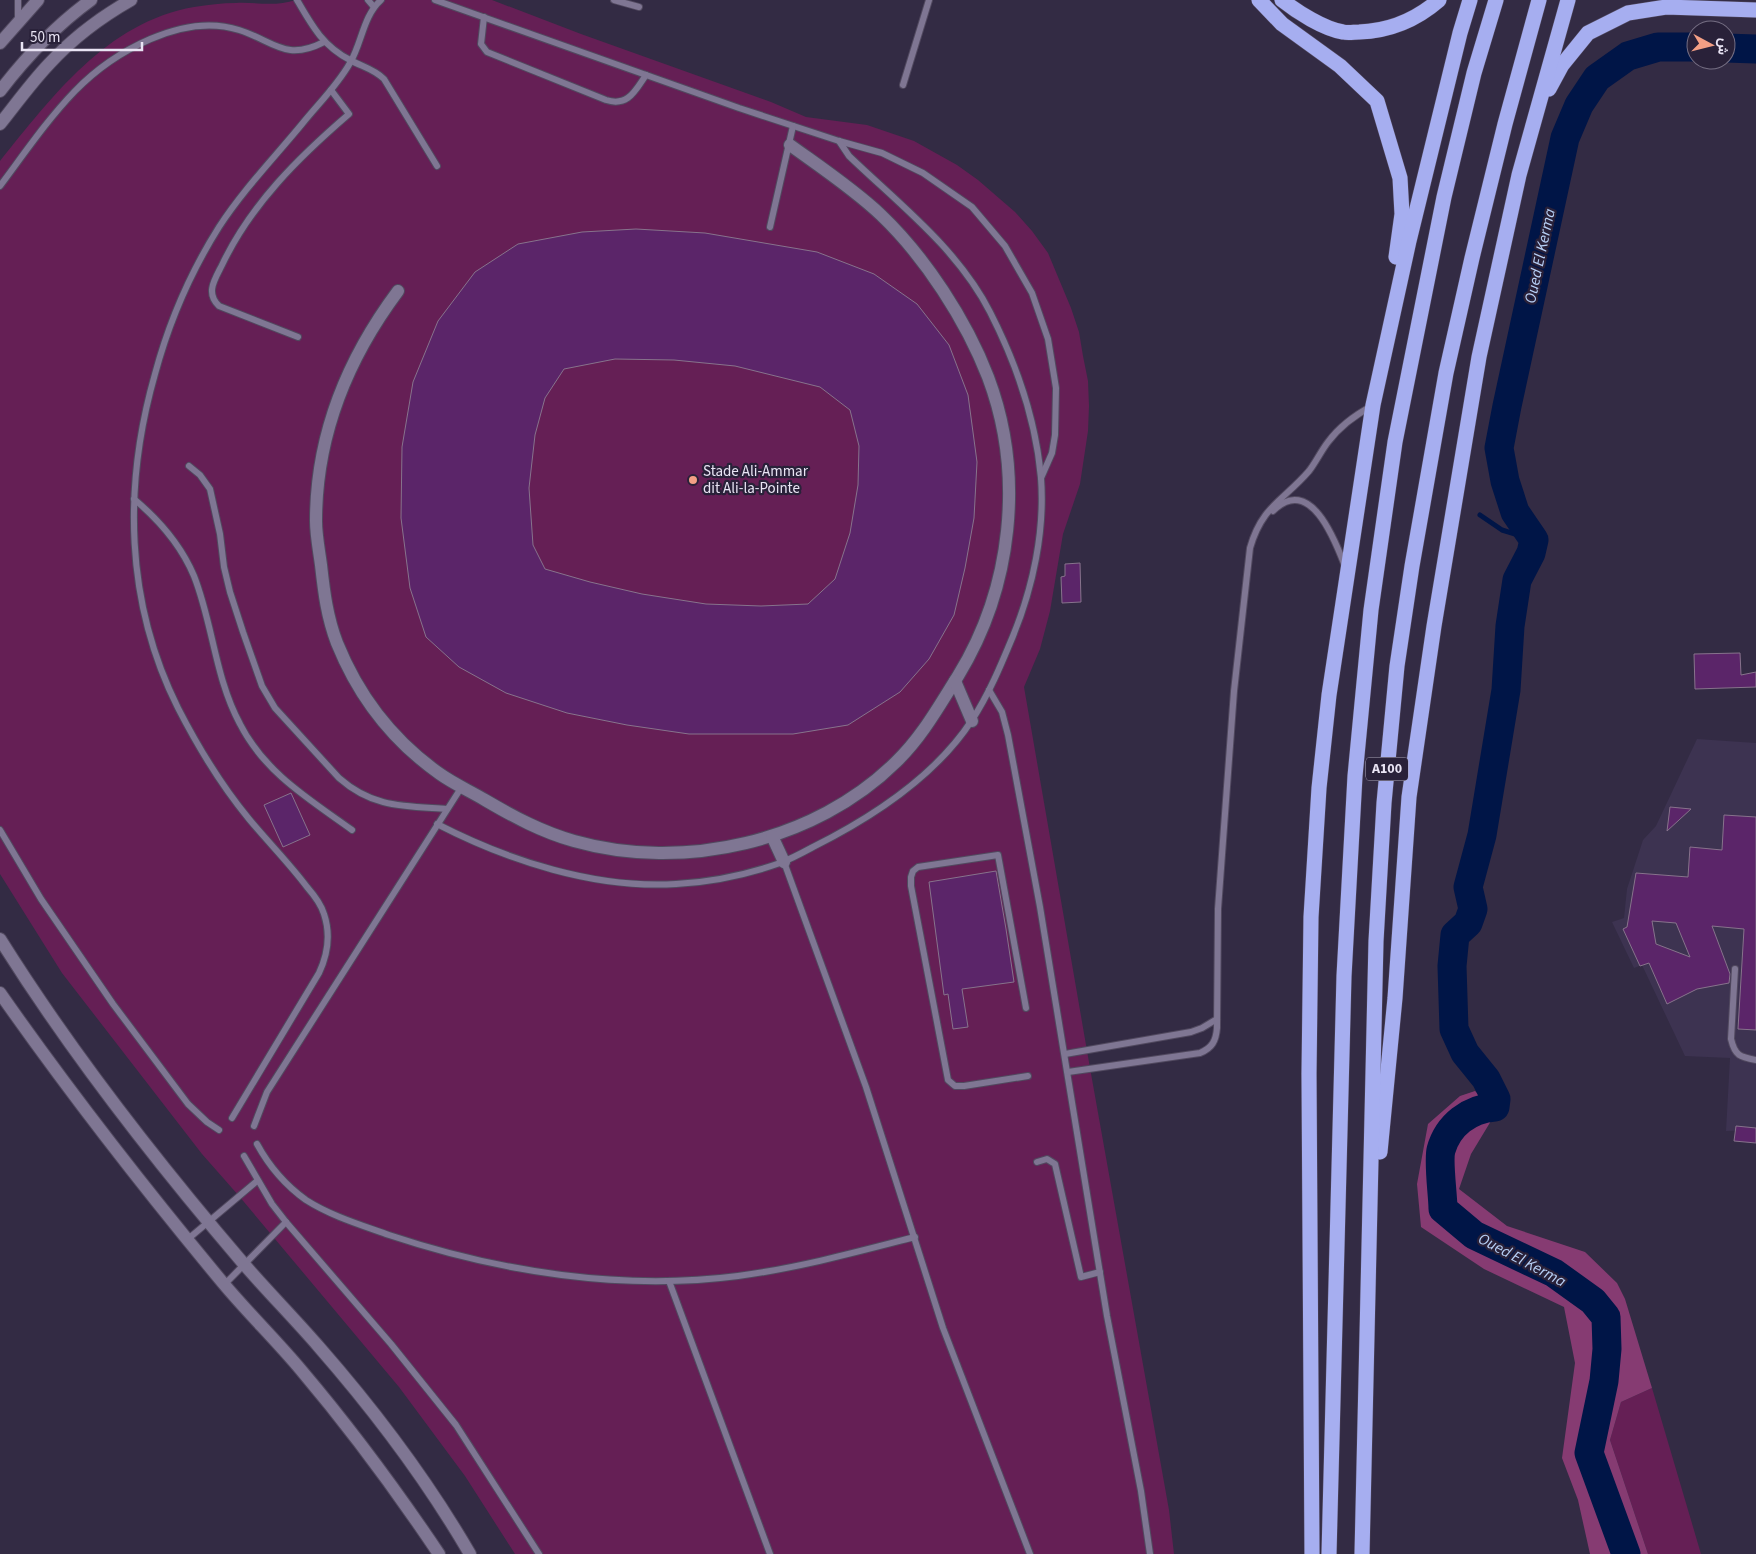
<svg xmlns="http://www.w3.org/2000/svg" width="1756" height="1554" font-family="'Source Sans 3',Vazirmatn,sans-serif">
  <rect width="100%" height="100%" fill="#332b44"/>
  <!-- built -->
  <path fill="#3d3351" d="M1697 739 1756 743V1130L1726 1131 1730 1058 1685 1056 1642 965 1634 968 1612 922 1624 918 1627 889 1643 840 1656 826Z"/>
  <!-- green -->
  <g fill="#651f55">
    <path d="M296 0H492L581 34 771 102 806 117 867 125 914 141 957 165 978 180 1015 212 1032 231 1048 253 1071 308 1079 332 1083 356 1088 381 1089 406 1088 431 1080 484 1063 534 1050 611 1040 649 1024 687 1090 1068 1169 1510 1174 1554H515L465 1476 399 1387 239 1196 202 1154 62 973 0 874V161C52 97 107 22 194 7 208 5 222 3 236 3 257 2 275 7 296 0Z"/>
    <path d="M1652 1388 1701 1554H1648L1610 1440 1621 1402Z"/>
  </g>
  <!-- forest -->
  <path fill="#863b72" d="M1475 1091 1497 1111 1471 1154 1459 1189 1507 1226 1585 1252 1617 1283 1625 1299 1652 1388 1621 1402 1610 1440 1648 1554H1590L1578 1500 1562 1458 1575 1363 1564 1307 1484 1269 1421 1227 1417 1184 1428 1124 1460 1096Z"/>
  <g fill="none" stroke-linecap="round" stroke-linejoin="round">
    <!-- stream -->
    <path stroke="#001547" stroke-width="5" d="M1480 515 1502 530 1534 540"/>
    <!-- river -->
    <g stroke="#001547" stroke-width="29">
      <path d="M1726 48 1756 49"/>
      <path d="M1626 1554 1589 1453 1604 1381 1607 1349 1606 1317 1593 1301 1554 1273 1474 1235 1443 1209C1443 1196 1438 1161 1441 1150 1448 1125 1469 1109 1495 1107L1496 1099 1486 1079 1465 1053 1454 1029 1452 966 1455 935 1468 923 1473 909 1468 887 1482 835 1506 690 1510 626 1517 580 1531 553 1534 540 1515 512 1505 481 1499 448 1507 406 1565 138 1579 105 1597 78 1628 56 1658 47H1696"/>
    </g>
  </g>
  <!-- building -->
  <g fill="#5b2569" stroke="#87738c" fill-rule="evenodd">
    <path d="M636 229 705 233 817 252 874 274 917 304 949 345 968 395 977 462 974 518 965 568 954 615 929 659 900 692 848 725 793 734H689L627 725 567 713 506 693 459 667 426 637 410 588 401 518 402 447 413 382 438 321 475 272 518 244 582 232ZM615 359 674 360 735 366 820 387 850 410 859 446 858 485 850 533 835 579 808 604 761 606 706 604 642 594 590 582 545 569 533 545 529 488 535 435 545 398 564 369Z"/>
    <path d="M1080 563 1081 602 1062 603 1061 577 1065 576V564Z"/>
    <path d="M1740 653 1741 675 1756 672V687L1695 689 1694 654Z"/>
    <path d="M291 793 310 835 283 847 264 805Z"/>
    <path d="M1670 807 1691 809 1667 831Z"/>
    <path d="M1724 815 1756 817V1030L1738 1029 1744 929 1712 926 1730 974 1729 983 1697 989 1667 1004 1649 963 1640 966 1623 929 1627 927 1636 873 1688 877 1690 847 1722 850ZM1652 921 1676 923 1690 957 1656 944Z"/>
    <path d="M996 871 1006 929 1014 982 962 989 968 1027 953 1029 948 994 944 995 929 882Z"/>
    <path d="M1736 1126 1756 1128V1143L1734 1141Z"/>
  </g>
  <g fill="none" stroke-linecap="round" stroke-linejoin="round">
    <!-- lane casing -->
    <g stroke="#51495f" stroke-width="8">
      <g id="lane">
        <path d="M297 0C312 26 323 46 350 60 363 67 374 69 384 79L437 166"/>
        <path d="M368 0 374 7"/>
        <path d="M435 0 739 108 839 141 882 153 923 173 972 207 1005 246 1032 293 1048 339 1056 388 1055 435 1052 453 1041 478"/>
        <path d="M614 0 639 7"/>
        <path d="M484 17 481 44 487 52 606 100C628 107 635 91 646 75"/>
        <path d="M18 22V0"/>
        <path d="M903 85 929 0"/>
        <path d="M0 186C24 154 47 120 75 91 113 52 183 12 239 30 274 41 285 62 324 42"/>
        <path d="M770 227 793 126"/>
        <path d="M298 337 219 306C205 293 215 279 222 265 251 204 299 157 349 114L331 90"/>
        <path d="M189 466 200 475 210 489 220 534 224 567 230 592 243 632 262 686 275 708 339 778C373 808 404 806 447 809"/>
        <path d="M134 499C159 520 181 545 194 576 213 624 215 678 240 724 265 773 309 799 352 830"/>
        <path d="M1273 511C1310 474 1335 540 1345 566"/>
        <path d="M989 690 1002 712 1008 735 1040 907 1107 1316 1141 1491 1150 1554"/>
        <path d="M437 824C509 861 595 889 676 884 712 882 746 875 780 863 791 859 802 853 813 847 873 817 935 777 972 720 989 694 1001 665 1013 636 1033 587 1045 531 1041 478 1036 421 1016 363 990 312 958 249 899 204 849 156L839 141"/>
        <path d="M0 830 41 899 113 1004 188 1104 207 1122 219 1130"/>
        <path d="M784 862 866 1087 943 1328 1030 1554"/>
        <path d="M1735 969 1731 1039C1735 1056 1740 1057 1756 1060"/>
        <path d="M1026 1008 998 855 918 867 913 871 911 877V886L948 1080 955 1086H964L1028 1076"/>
        <path d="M1065 1054 1191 1032 1202 1028 1217 1019"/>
        <path d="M1068 1072 1200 1053C1212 1048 1216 1041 1217 1028L1218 909 1234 691 1250 548C1262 506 1283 501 1309 471 1316 462 1321 451 1328 442 1340 426 1355 415 1372 406"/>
        <path d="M232 1118 319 973C328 954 331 935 324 914 321 904 314 895 307 887 289 863 268 842 249 819 221 785 198 747 178 708 125 602 123 486 155 374 169 322 190 273 219 227 243 190 274 158 302 124 318 104 337 86 350 63 362 43 363 16 381 0"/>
        <path d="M254 1126 267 1092 461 788"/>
        <path d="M257 1144C269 1166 285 1185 306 1200 331 1216 361 1225 389 1235 500 1272 622 1291 738 1276 798 1268 857 1252 915 1237"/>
        <path d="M244 1156 272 1204 286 1222 391 1344 456 1425 539 1554"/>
        <path d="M1037 1162 1047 1159 1055 1164 1081 1277 1100 1272"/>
        <path d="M188 1239 257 1181"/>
        <path d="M669 1281 770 1554"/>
        <path d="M224 1285 286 1222"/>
      </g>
    </g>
    <!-- street casing -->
    <g stroke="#51495f" stroke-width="14">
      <g id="street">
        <path d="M0 43 38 0"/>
        <path d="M398 291C348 358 316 436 316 521 316 535 319 550 321 565 324 592 327 617 337 643 358 695 393 741 440 774 454 784 470 791 485 800 514 817 542 832 574 841 683 872 815 842 896 762 922 737 939 706 958 676 1012 588 1025 475 988 377 966 320 925 257 881 215 855 190 819 166 790 145"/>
        <path d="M955 681 972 721"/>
        <path d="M772 836 784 862"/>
      </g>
    </g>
    <!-- secondary casing -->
    <g stroke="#51495f" stroke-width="14">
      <g id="secondary">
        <path d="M0 91C27 56 55 26 91 0"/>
        <path d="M0 124C16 104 31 83 49 64 72 39 101 17 131 0"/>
        <path d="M0 939C72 1054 155 1160 243 1263 267 1291 294 1318 319 1347 375 1411 427 1480 470 1554"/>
        <path d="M0 993C70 1093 145 1189 223 1283 248 1313 276 1340 301 1370 351 1429 396 1490 439 1554"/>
      </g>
    </g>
    <!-- highway casing -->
    <g stroke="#51495f" stroke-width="16">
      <g id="highway">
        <path d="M1259 0 1282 24 1340 66 1377 101 1400 178 1402 214 1396 257"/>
        <path d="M1282 0C1297 12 1324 29 1343 32 1348 33 1354 32 1359 32 1389 31 1416 20 1439 0"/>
        <path d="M1549 89 1562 65 1588 33 1628 13 1666 7 1756 10"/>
        <path d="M1380 1152 1395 998 1409 797 1434 626 1479 357 1519 175 1568 0"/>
        <path d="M1312 1554 1309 1074 1311 917 1319 788 1329 695 1373 405 1409 241 1460 33 1470 0"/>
        <path d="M1329 1554 1344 976 1355 776 1371 610 1395 442 1444 197 1474 73 1496 0"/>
        <path d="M1362 1554 1376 941 1384 803 1397 666 1412 566 1446 373 1472 258 1505 124 1539 0"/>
      </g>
    </g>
    <!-- lane -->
    <use href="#lane" stroke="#7f7693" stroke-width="6"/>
    <!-- street -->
    <use href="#street" stroke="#7f7693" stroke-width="12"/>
    <!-- secondary -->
    <use href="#secondary" stroke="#7f7693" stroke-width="12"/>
    <!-- highway -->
    <use href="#highway" stroke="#a6aef0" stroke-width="15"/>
  </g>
  <!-- markers -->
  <circle fill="#f39f85" stroke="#292139" stroke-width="2" cx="693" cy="480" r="5"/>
  <g text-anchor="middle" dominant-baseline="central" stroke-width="4.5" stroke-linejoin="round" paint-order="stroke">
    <!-- shield labels -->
    <rect fill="#292139" stroke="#afaabc" stroke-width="1" x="1366" y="757.5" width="42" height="23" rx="4"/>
    <g font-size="14" font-weight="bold" fill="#e9e4f4">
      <text x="1387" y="769">A100</text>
    </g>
    <!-- poi labels -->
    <g font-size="15" fill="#e9e4f4" stroke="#292139" text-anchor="start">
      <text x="703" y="471">Stade Ali-Ammar<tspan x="703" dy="17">dit Ali-la-Pointe</tspan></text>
    </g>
    <!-- water labels -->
    <g font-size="16" font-style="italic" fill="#b7d0f7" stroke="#292139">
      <text transform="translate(1540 256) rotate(-78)">Oued El Kerma</text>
      <text transform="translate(1522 1260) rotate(28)">Oued El Kerma</text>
    </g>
  </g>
  <!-- north arrow -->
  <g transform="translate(1711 45) rotate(97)"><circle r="24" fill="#292139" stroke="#766f84"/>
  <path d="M0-4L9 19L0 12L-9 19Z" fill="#f39f85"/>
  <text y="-8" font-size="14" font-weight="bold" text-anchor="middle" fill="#e9e4f4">ش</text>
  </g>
  <!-- scale -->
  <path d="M22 42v8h120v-8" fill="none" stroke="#e9e4f4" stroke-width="2.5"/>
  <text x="30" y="42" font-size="15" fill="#e9e4f4" stroke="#292139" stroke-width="4" paint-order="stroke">50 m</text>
</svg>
